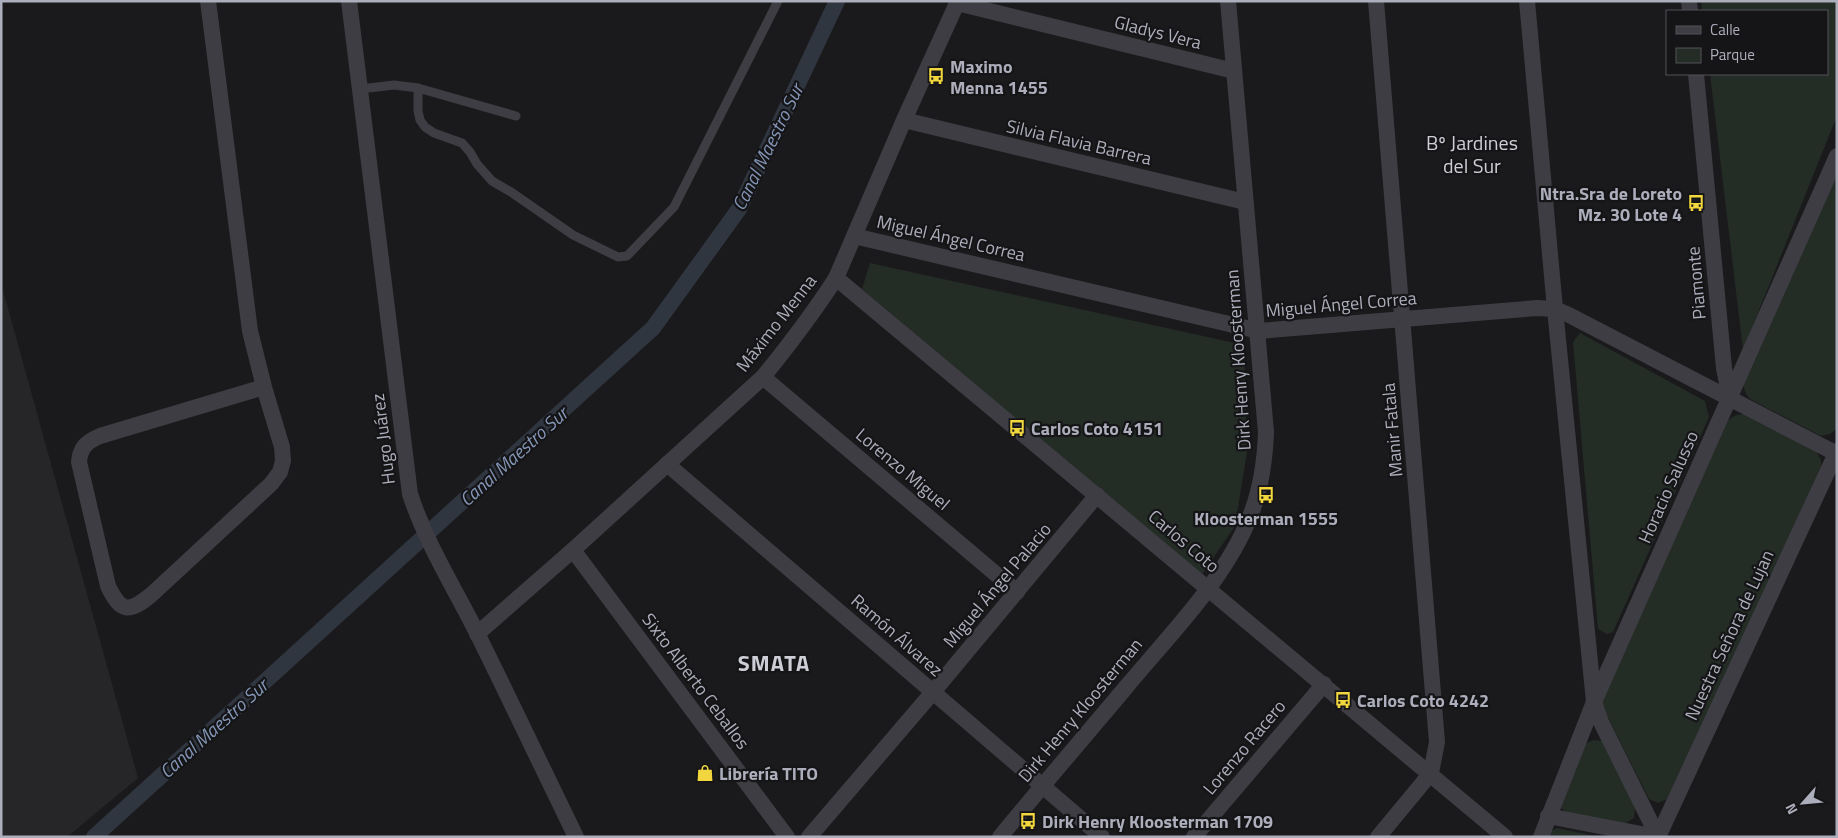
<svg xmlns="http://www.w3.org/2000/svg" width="1838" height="838" font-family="'Titillium Web',sans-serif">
  <rect width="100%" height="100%" fill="#1a1a1c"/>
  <!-- built -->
  <path fill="#262629" d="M1 283 138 778 67 837H1Z"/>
  <!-- green -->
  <g fill="#242c26">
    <path d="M1701 1H1837V116L1743 350 1710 74H1827V11H1702Z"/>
    <path d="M1837 171V429L1830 434 1821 436 1750 399 1746 394 1743 385Z"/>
    <path d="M870 263 1244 345 1247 452 1235 526 1201 576 862 289Z"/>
    <path d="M1580 333 1705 401 1709 417 1613 632 1607 634 1598 629 1573 342Z"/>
    <path d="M1744 414 1816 451 1821 460V467L1669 798 1658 803 1649 799 1603 708V700L1728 420 1736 415Z"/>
    <path d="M1593 740 1602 741 1635 807 1634 818 1624 824 1567 813 1561 808 1559 799 1583 745Z"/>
    <path d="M1557 828 1599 837H1546L1551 831Z"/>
  </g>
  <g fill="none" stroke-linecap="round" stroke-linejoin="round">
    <!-- canal -->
    <path stroke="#303640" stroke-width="16" d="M94 837 653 328 739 209 837 1"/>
    <!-- lane -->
    <g stroke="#3d3d43" stroke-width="9">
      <path d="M418 88V111L420 120 425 127 434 133 462 143 470 152 477 164 492 181 511 192 573 235 618 257 627 256 674 207 778 1"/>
      <path d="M360 89 394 85 418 88 516 116"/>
    </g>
    <!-- street -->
    <g stroke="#3d3d43" stroke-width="16">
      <path d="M208 1 250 331 264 387 282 447 283 461 280 472 271 484 151 595C129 613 121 613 108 586L79 462C80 448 86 442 100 436L264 387"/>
      <path d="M349 1 410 494C426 543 455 589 478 635 511 702 543 769 576 837"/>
      <path d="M1376 1 1437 742 1431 773 1378 837"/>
      <path d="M1527 1 1555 309 1594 702 1601 722 1658 837"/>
      <path d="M1689 1 1690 11"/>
      <path d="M957 3 1234 71"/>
      <path d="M1696 74 1724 368 1730 399"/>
      <path d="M904 120 1245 202"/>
      <path d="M854 236 1259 331 1537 308 1555 309 1569 315 1837 454"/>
      <path d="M836 278 1505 837"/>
      <path d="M763 377 1017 592"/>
      <path d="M667 464 1102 837"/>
      <path d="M573 550 787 837"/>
      <path d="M477 634 573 550 763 377C789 345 814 312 836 278L904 120 958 1"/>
      <path d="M1548 816 1657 837"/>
      <path d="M809 837 933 692 1097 495"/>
      <path d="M1000 837C1042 786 1085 736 1127 686 1171 633 1226 579 1251 514 1261 488 1265 460 1266 432L1228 1"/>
      <path d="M1194 837 1324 684"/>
      <path d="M1541 837 1594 702 1837 156"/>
      <path d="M1658 837 1837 451"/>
    </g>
  </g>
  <!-- icons -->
  <defs>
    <g id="bus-bare" transform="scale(1.35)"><path d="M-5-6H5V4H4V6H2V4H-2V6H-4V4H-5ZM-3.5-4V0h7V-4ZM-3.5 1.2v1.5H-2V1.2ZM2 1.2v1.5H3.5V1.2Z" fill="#f1d63d" stroke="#151517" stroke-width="2.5" paint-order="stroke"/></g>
    <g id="shop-bare" transform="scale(1.35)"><path d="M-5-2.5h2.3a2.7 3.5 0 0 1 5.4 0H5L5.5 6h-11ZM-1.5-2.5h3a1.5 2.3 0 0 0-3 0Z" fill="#f1d63d" stroke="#151517" stroke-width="2.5" paint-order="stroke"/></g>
  </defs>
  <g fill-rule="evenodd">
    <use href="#bus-bare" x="936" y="76"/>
    <use href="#bus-bare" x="1696" y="203"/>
    <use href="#bus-bare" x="1017" y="428"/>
    <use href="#bus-bare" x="1266" y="495"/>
    <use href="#bus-bare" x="1343" y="700"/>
    <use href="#shop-bare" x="705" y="773"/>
    <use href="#bus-bare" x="1028" y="821"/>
  </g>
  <g text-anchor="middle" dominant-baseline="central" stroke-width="4.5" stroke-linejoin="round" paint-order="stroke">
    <!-- street labels -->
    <g font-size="18" fill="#adaebb" stroke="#151517">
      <text transform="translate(1158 32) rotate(14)">Gladys Vera</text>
      <text transform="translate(1079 142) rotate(13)">Silvia Flavia Barrera</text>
      <text transform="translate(951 238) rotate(13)">Miguel Ángel Correa</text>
      <text transform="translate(1696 283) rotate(-95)">Piamonte</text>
      <text transform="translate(1341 304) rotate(-5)">Miguel Ángel Correa</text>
      <text transform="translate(776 323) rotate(-52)">Máximo Menna</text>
      <text transform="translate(1238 360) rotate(-94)">Dirk Henry Kloosterman</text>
      <text transform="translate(1392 430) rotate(-95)">Manir Fatala</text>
      <text transform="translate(383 439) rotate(-97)">Hugo Juárez</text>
      <text transform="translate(903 469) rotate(40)">Lorenzo Miguel</text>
      <text transform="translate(1668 487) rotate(-66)">Horacio Salusso</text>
      <text transform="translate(1184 541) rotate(40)">Carlos Coto</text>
      <text transform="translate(997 585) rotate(-50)">Miguel Ángel Palacio</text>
      <text transform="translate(897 635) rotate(41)">Ramón Álvarez</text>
      <text transform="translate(1729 635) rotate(-65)">Nuestra Señora de Lujan</text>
      <text transform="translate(696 681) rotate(53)">Sixto Alberto Ceballos</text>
      <text transform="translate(1080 710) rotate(-50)">Dirk Henry Kloosterman</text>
      <text transform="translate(1244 747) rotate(-50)">Lorenzo Racero</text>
    </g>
    <!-- poi labels -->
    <g font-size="18" font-weight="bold" fill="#adaebb" stroke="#151517" text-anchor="start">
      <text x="950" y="66">Maximo<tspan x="950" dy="21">Menna 1455</tspan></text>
      <text x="1682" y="193" text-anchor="end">Ntra.Sra de Loreto<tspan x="1682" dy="21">Mz. 30 Lote 4</tspan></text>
      <text x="1031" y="428">Carlos Coto 4151</text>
      <text x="1266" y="518" text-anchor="middle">Kloosterman 1555</text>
      <text x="1357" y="700">Carlos Coto 4242</text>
      <text x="719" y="773">Librería TITO</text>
      <text x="1042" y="821">Dirk Henry Kloosterman 1709</text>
    </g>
    <!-- water labels -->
    <g font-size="19" font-style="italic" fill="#8496b6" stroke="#151517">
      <text transform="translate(767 147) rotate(-64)">Canal Maestro Sur</text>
      <text transform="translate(513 456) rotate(-42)">Canal Maestro Sur</text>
      <text transform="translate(213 728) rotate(-42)">Canal Maestro Sur</text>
    </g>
    <!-- quarter labels -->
    <g font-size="20" fill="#ceced7" stroke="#151517">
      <text x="1472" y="142">Bº Jardines<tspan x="1472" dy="23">del Sur</tspan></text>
    </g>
    <!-- district labels -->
    <g font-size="22" font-weight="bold" letter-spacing="1" fill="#ceced7" stroke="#151517">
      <text x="774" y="663">SMATA</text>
    </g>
  </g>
  <!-- border -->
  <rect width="1838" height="838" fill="none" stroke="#adaebb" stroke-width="5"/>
  <!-- legend -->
  <rect x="1666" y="10" width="162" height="65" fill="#151517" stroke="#525259"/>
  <rect x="1676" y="26" width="25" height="8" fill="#3d3d43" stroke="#525259"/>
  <text x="1710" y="35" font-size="15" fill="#adaebb">Calle</text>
  <rect x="1676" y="48" width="25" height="15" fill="#242c26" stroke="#525259"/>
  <text x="1710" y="60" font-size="15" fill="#adaebb">Parque</text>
  <!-- north arrow -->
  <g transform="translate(1803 803) rotate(243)" stroke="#151517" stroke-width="4" paint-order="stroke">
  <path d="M0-4L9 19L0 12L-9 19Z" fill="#adaebb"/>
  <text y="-8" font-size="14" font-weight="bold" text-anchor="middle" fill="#adaebb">N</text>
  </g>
</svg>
